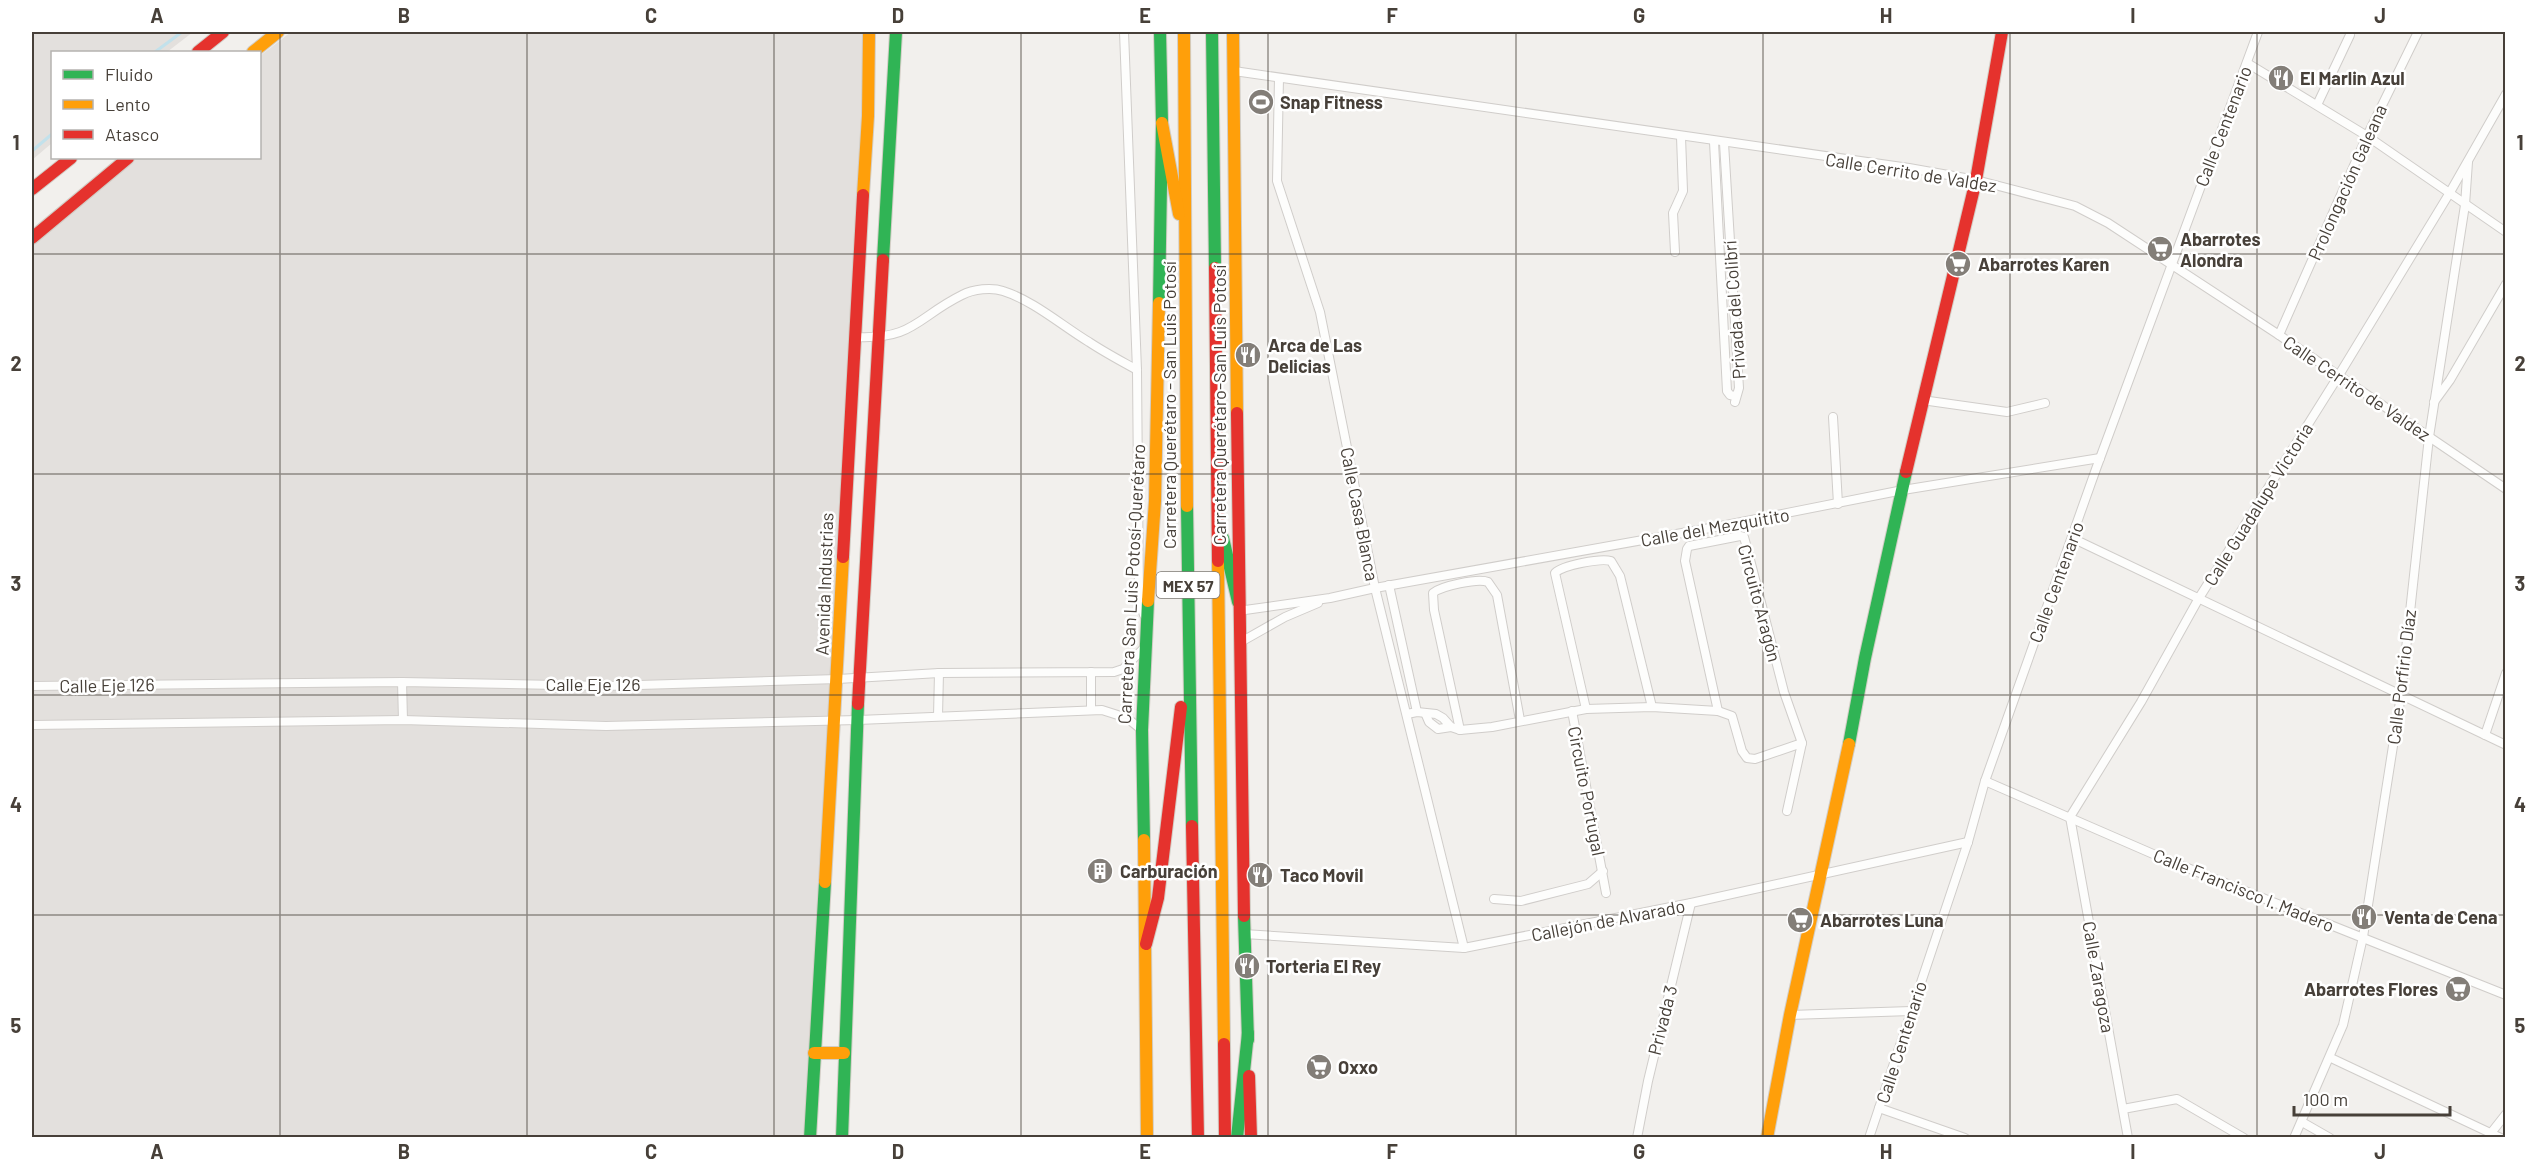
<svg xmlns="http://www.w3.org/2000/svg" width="2537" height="1169" font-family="Barlow,sans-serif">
  <rect width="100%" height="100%" fill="#f2f0ed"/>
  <!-- industrial -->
  <g fill="#e3e0dd">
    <path d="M32 32H193L167 52H52V143L32 160Z"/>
    <path d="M291 32H872L807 1137 32 1138V239L133 158H260V56Z"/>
  </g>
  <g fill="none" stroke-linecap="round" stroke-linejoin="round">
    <!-- stream -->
    <g stroke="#c2e1eb" stroke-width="3">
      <path d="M155 52 182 32"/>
      <path d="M32 151 52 134"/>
    </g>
    <!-- street casing -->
    <g stroke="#d0cdca" stroke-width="10">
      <g id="street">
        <path d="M1124 32 1137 370 1139 599 1144 615"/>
        <path d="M2247 63 2367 136 2506 232"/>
        <path d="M1234 71 1909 168 1976 180 2075 206 2108 223 2279 335 2506 489"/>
        <path d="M1279 78 1277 181 1320 312 1375 588 1464 948"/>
        <path d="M2317 105 2350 35"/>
        <path d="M1714 142 1727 391 1730 395 1735 396"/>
        <path d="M1724 143 1739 388 1735 402"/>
        <path d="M1675 252 1673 213 1683 191 1681 137"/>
        <path d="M2279 335 2367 136 2418 32"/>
        <path d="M855 337C914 340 917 317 962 295 973 289 992 287 1003 291 1034 301 1061 325 1089 342 1104 352 1121 361 1137 370"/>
        <path d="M1922 400 2007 412 2045 403"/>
        <path d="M2434 402 2450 380 2506 284"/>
        <path d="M1833 417 1838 504"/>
        <path d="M2072 538 2506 745"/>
        <path d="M1389 585 1417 712"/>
        <path d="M1238 611 1330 598 1375 588 1721 526 1903 490 2100 458"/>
        <path d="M1239 643 1285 617 1318 603"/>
        <path d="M1091 672V710"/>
        <path d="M402 682 403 720"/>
        <path d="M32 686 402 682 606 686 838 679 939 673 1114 672 1123 669 1144 648"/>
        <path d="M1586 709 1555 573C1563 565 1601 558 1611 561L1620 576 1652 707"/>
        <path d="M1572 711 1606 893"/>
        <path d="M1718 711 1685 561 1687 549 1689 546 1740 536 1744 537 1747 548 1784 692 1802 743 1787 811"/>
        <path d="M1407 714 1417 712 1436 714 1443 718 1451 727 1460 730 1492 727 1586 709 1652 707 1718 711 1732 716 1742 751 1747 758 1755 759 1802 743"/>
        <path d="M1426 715 1429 722 1438 729 1451 727"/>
        <path d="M938 716 939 673"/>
        <path d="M32 725 403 720 606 726 858 720 1102 710 1127 718 1142 730"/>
        <path d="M1460 730 1434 610 1433 593C1441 586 1478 578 1488 582L1497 595 1520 720"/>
        <path d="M2485 735 2506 673"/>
        <path d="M1985 781 2160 857 2506 995"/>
        <path d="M1494 899 1521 901 1588 884 1603 871"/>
        <path d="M1244 934 1464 948 1691 903 1968 842"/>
        <path d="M1790 1015 1911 1011"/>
        <path d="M2331 1058 2501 1138"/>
        <path d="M1879 1108 1965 1138"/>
        <path d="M2123 1109 2177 1099 2244 1138"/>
        <path d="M2302 1122 2330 1138"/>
        <path d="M2491 1133 2506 1114"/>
        <path d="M1637 1138 1648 1081 1691 903"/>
        <path d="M1869 1138 1968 842 1985 781 2096 469 2258 32"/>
        <path d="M2128 1138 2070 817 2141 702 2199 598 2339 375 2449 194 2506 94"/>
        <path d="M2294 1138 2343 1025 2363 937 2401 695 2429 437 2465 205 2468 162"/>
      </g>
    </g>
    <!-- fast casing -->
    <g stroke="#d2cdc5" stroke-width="14">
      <g id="fast">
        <path d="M1212 32 1215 268"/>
        <path d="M883 260 896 32"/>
        <path d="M1159 303 1162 123 1160 32"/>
        <path d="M1187 506 1192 826"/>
        <path d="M1223 538 1238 602"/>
        <path d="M1849 744 1865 658 1906 472"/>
        <path d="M1144 840 1142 730 1148 601"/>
        <path d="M1244 916 1248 1040"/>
        <path d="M810 1138 825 882"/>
        <path d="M842 1138 858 704"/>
        <path d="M1237 1138 1248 1033"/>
      </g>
    </g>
    <!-- slow casing -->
    <g stroke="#d2cdc5" stroke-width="14">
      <g id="slow">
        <path d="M1184 32 1187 506"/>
        <path d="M1233 32 1237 413"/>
        <path d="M253 52 278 32"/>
        <path d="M1162 123 1179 214"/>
        <path d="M863 195 868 116 869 32"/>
        <path d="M1218 561 1224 1044"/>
        <path d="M1148 601 1155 501 1159 303"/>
        <path d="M1144 840 1147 1138"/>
        <path d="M825 882 843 557"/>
        <path d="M814 1053H844"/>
        <path d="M1767 1138 1790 1015 1849 744"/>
      </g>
    </g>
    <!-- jam casing -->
    <g stroke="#d2cdc5" stroke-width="14">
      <g id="jam">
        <path d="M198 52 223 32"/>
        <path d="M32 189 71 158"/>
        <path d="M32 238 128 158"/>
        <path d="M1215 268 1218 561"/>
        <path d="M1237 413 1244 916"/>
        <path d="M1906 472 1976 180 2002 32"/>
        <path d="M843 557 863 195"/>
        <path d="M858 704 883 260"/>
        <path d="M1192 826 1198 1138"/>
        <path d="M1146 944 1158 898 1181 707"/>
        <path d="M1224 1044 1225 1138"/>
        <path d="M1249 1076 1251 1138"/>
      </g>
    </g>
    <!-- street -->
    <use href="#street" stroke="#fdfdfc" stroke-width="8"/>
    <!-- fast -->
    <use href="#fast" stroke="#30b455" stroke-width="12"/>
    <!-- slow -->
    <use href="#slow" stroke="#ff9f0a" stroke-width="12"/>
    <!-- jam -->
    <use href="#jam" stroke="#e5322d" stroke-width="12"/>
  </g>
  <!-- grid -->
  <path fill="none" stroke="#474039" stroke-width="1.5" stroke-opacity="0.55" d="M280 32V1138M527 32V1138M774 32V1138M1021 32V1138M1268 32V1138M1516 32V1138M1763 32V1138M2010 32V1138M2257 32V1138M32 254H2506M32 474H2506M32 695H2506M32 915H2506"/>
  <!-- icons -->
  <defs>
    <g id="restaurant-disc" transform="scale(1.35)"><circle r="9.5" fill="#837e78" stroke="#fff"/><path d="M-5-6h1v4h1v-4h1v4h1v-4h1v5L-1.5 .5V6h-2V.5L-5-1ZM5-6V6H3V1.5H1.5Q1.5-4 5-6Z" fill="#fff"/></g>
    <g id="stadium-disc" transform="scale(1.35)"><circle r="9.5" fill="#837e78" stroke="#fff"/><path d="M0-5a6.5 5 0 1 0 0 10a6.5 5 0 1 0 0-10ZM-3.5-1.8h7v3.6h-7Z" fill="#fff"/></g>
    <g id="supermarket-disc" transform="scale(1.35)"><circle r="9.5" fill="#837e78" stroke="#fff"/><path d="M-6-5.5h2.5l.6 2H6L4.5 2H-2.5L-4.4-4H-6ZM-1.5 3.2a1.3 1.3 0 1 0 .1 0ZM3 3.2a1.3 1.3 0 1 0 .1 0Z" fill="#fff"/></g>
    <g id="building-disc" transform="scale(1.35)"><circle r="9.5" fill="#837e78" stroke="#fff"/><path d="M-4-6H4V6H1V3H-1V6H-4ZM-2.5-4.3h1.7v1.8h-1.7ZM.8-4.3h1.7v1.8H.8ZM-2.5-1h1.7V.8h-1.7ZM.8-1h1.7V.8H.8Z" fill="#fff"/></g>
  </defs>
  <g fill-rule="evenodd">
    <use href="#restaurant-disc" x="2281" y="78"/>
    <use href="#stadium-disc" x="1261" y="102"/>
    <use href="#supermarket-disc" x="2160" y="249"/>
    <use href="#supermarket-disc" x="1958" y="264"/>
    <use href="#restaurant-disc" x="1248" y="355"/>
    <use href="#building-disc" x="1100" y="871"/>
    <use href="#restaurant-disc" x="1260" y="875"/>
    <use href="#restaurant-disc" x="2364" y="917"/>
    <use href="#supermarket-disc" x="1800" y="920"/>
    <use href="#restaurant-disc" x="1247" y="966"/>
    <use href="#supermarket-disc" x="2458" y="989"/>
    <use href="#supermarket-disc" x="1319" y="1067"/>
  </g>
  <g text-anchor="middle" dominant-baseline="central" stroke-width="5" stroke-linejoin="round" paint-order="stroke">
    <!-- shield labels -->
    <rect fill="#fff" stroke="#7e7974" stroke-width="1.5" x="1156.5" y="572" width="63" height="26" rx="4.5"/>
    <g font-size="16" font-weight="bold" fill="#474039">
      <text x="1188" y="585">MEX 57</text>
    </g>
    <!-- poi labels -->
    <g font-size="18" font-weight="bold" fill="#474039" stroke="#fff" text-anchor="start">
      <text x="2300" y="78">El Marlin Azul</text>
      <text x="1280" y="102">Snap Fitness</text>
      <text x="2180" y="239">Abarrotes<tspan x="2180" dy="21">Alondra</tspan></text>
      <text x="1978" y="264">Abarrotes Karen</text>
      <text x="1268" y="345">Arca de Las<tspan x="1268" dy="21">Delicias</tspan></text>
      <text x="1120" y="871">Carburación</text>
      <text x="1280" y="875">Taco Movil</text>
      <text x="2384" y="917">Venta de Cena</text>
      <text x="1820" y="920">Abarrotes Luna</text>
      <text x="1266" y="966">Torteria El Rey</text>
      <text x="2438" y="989" text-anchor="end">Abarrotes Flores</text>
      <text x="1338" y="1067">Oxxo</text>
    </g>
    <!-- street labels -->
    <g font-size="18" fill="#474039" stroke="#fff">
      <text transform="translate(2223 126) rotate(-69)">Calle Centenario</text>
      <text transform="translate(1911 172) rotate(9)">Calle Cerrito de Valdez</text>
      <text transform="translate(2347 182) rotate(-66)">Prolongación Galeana</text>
      <text transform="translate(1734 310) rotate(-94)">Privada del Colibrí</text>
      <text transform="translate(2357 388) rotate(34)">Calle Cerrito de Valdez</text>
      <text transform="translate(1169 405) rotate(-90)">Carretera Querétaro - San Luis Potosí</text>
      <text transform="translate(1219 405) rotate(-90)">Carretera Querétaro-San Luis Potosí</text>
      <text transform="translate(2258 504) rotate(-58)">Calle Guadalupe Victoria</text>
      <text transform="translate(1360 514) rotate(79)">Calle Casa Blanca</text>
      <text transform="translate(1715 527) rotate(-10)">Calle del Mezquitito</text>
      <text transform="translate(2056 582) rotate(-70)">Calle Centenario</text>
      <text transform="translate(824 584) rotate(-88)">Avenida Industrias</text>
      <text transform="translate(1131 584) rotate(-87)">Carretera San Luis Potosí-Querétaro</text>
      <text transform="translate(1760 603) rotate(75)">Circuito Aragón</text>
      <text transform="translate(2401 677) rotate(-83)">Calle Porfirio Díaz</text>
      <text x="593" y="684">Calle Eje 126</text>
      <text transform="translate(107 685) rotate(-1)">Calle Eje 126</text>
      <text transform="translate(1587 791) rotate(79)">Circuito Portugal</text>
      <text transform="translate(2244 890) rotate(22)">Calle Francisco I. Madero</text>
      <text transform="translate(1608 920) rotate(-11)">Callejón de Alvarado</text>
      <text transform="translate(2099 977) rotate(80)">Calle Zaragoza</text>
      <text transform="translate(1662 1020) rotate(-76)">Privada 3</text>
      <text transform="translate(1901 1042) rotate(-72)">Calle Centenario</text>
    </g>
  </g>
  <!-- border -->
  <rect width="2537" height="1169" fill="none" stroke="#ffffff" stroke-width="66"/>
  <!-- legend -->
  <rect x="51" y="51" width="210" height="108" fill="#ffffff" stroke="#b5b3b0" stroke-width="1.5"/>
  <rect x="63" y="70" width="30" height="9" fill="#30b455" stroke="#b5b3b0" stroke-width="1.5"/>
  <text x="105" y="81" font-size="18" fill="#474039">Fluido</text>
  <rect x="63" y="100" width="30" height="9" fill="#ff9f0a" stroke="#b5b3b0" stroke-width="1.5"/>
  <text x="105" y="111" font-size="18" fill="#474039">Lento</text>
  <rect x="63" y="130" width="30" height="9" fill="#e5322d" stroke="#b5b3b0" stroke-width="1.5"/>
  <text x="105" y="141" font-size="18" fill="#474039">Atasco</text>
  <!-- scale -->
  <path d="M2294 1106v9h156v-9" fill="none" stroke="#474039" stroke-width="3"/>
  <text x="2303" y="1106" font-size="18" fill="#474039" stroke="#ffffff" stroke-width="4.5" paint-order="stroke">100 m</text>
  <rect x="33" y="33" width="2471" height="1103" fill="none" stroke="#474039" stroke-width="2"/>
  <g font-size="20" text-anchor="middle" font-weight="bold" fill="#474039">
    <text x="157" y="23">A</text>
    <text x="404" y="23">B</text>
    <text x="651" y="23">C</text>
    <text x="898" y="23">D</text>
    <text x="1145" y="23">E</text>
    <text x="1392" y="23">F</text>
    <text x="1639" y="23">G</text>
    <text x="1886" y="23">H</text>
    <text x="2133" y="23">I</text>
    <text x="2380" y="23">J</text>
    <text x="16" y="150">1</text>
    <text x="2520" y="150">1</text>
    <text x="16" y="371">2</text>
    <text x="2520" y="371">2</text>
    <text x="16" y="591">3</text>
    <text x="2520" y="591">3</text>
    <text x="16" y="812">4</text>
    <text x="2520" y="812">4</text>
    <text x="16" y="1033">5</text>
    <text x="2520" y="1033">5</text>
    <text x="157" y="1159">A</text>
    <text x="404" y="1159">B</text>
    <text x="651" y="1159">C</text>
    <text x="898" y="1159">D</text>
    <text x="1145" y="1159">E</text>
    <text x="1392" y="1159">F</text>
    <text x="1639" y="1159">G</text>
    <text x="1886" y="1159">H</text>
    <text x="2133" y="1159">I</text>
    <text x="2380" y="1159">J</text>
  </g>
</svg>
